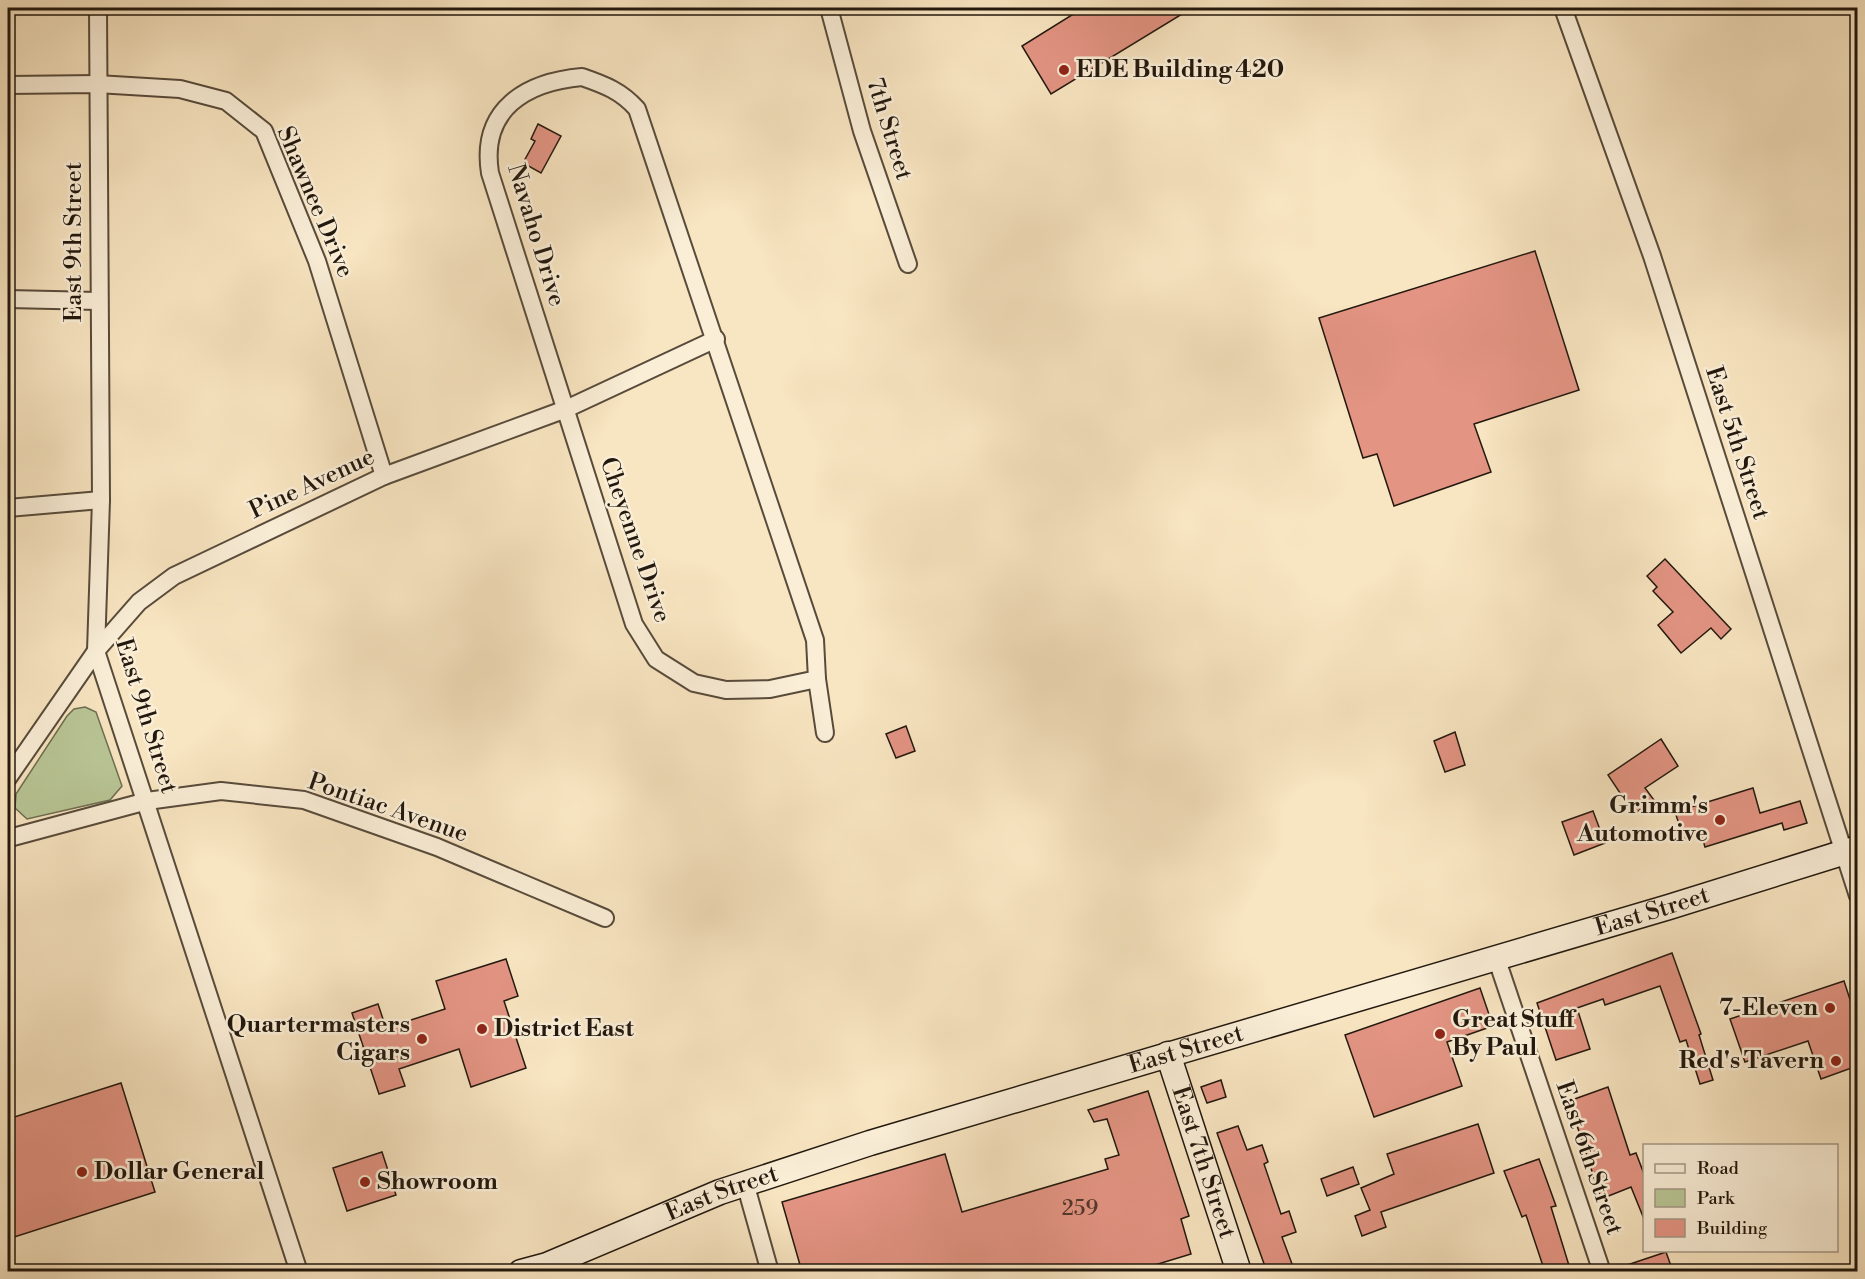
<svg xmlns="http://www.w3.org/2000/svg" width="1865" height="1279" font-family="'Libre Bodoni',serif">
  <rect width="100%" height="100%" fill="#f8e5c1"/>
  <filter id="stains"><feTurbulence type="fractalNoise" baseFrequency=".00333" numOctaves="4"/><feColorMatrix values="0 0 0 0 .2 0 0 0 0 .09 0 0 0 0 .02 0 0 0 .5 -.17"/></filter>
  <radialGradient id="worn" r=".72"><stop offset=".6" stop-color="#630" stop-opacity="0"/><stop offset="1" stop-color="#630" stop-opacity=".3"/></radialGradient>
  <!-- green -->
  <path fill="#b9c696" stroke="#6e6f52" stroke-width="1.5" d="M85 707 96 712 122 786 110 800 27 819 15 808 16 794 67 716 74 709Z"/>
  <!-- building -->
  <g fill="#e39483" stroke="#22180e" stroke-width="1.5">
    <path d="M1083 8H1192L1051 94 1022 46Z"/>
    <path d="M538 124 561 136 541 173 523 163 535 141 531 139Z"/>
    <path d="M1535 251 1579 390 1474 424 1491 472 1394 506 1377 454 1363 458 1319 318Z"/>
    <path d="M1665 559 1731 629 1721 639 1711 628 1681 653 1658 625 1673 612 1653 591 1657 587 1647 576Z"/>
    <path d="M906 726 915 751 896 758 886 734Z"/>
    <path d="M1455 732 1465 765 1445 772 1434 741Z"/>
    <path d="M1661 739 1678 766 1645 788 1654 800 1634 814 1608 775Z"/>
    <path d="M1753 788 1760 813 1800 801 1807 823 1784 830 1782 823 1705 847 1701 833 1684 839 1675 812Z"/>
    <path d="M1593 811 1605 843 1574 855 1562 822Z"/>
    <path d="M1672 953 1701 1034 1699 1035 1713 1080 1700 1084 1686 1040 1680 1042 1660 986 1605 1005 1603 999 1577 1008 1590 1049 1556 1060 1537 1003Z"/>
    <path d="M506 959 518 996 504 1001 526 1068 471 1087 459 1049 399 1069 405 1086 379 1094 352 1013 378 1004 386 1028 445 1009 436 981Z"/>
    <path d="M1844 981 1857 1021V1066L1821 1079 1808 1041 1745 1062 1730 1019Z"/>
    <path d="M1480 988 1493 1026 1447 1042 1462 1086 1374 1117 1345 1035Z"/>
    <path d="M1221 1080 1226 1097 1207 1103 1201 1087Z"/>
    <path d="M121 1083 155 1192 8 1239V1119Z"/>
    <path d="M1608 1087 1630 1155 1636 1153 1644 1174V1219L1631 1187 1601 1199 1569 1101Z"/>
    <path d="M1148 1091 1189 1216 1181 1219 1191 1254 1132 1272H802L782 1202 945 1154 962 1212 1108 1169 1105 1159 1119 1155 1107 1119 1094 1122 1088 1110Z"/>
    <path d="M1478 1124 1494 1173 1381 1212 1386 1227 1362 1236 1355 1216 1370 1210 1361 1188 1394 1174 1387 1154Z"/>
    <path d="M1238 1126 1247 1150 1262 1145 1268 1162 1264 1164 1281 1214 1289 1211 1296 1232 1282 1237 1295 1272H1267L1217 1133Z"/>
    <path d="M382 1152 396 1195 347 1211 333 1168Z"/>
    <path d="M1539 1159 1556 1206 1551 1207 1571 1272H1545L1526 1215 1522 1217 1504 1171Z"/>
    <path d="M1353 1167 1359 1184 1327 1196 1321 1179Z"/>
    <path d="M1666 1252 1671 1266 1663 1269 1664 1272H1615V1269Z"/>
  </g>
  <g fill="none" stroke-linecap="round" stroke-linejoin="round">
    <!-- street casing -->
    <g stroke="#584b3b" stroke-width="20">
      <g id="street">
        <path d="M98 8 101 500 96 651 299 1272"/>
        <path d="M829 8 862 131 908 264"/>
        <path d="M1563 8 1652 256 1858 896"/>
        <path d="M582 77C605 85 621 91 637 109L815 640 817 679 770 689 726 690 694 683 656 659 634 624 490 173C480 109 526 82 582 77Z"/>
        <path d="M8 85 97 84 180 89 226 101 264 131 317 261 384 476"/>
        <path d="M8 299 98 301"/>
        <path d="M8 508 101 500"/>
        <path d="M817 679 825 733"/>
        <path d="M8 778 96 651 139 602 174 576 384 476 566 409 716 339"/>
        <path d="M8 835 13 837 147 801 221 791 304 800 437 847 605 918"/>
        <path d="M1496 957 1602 1272"/>
        <path d="M745 1183 770 1272"/>
      </g>
    </g>
    <!-- secondary casing -->
    <g stroke="#22180e" stroke-width="27">
      <g id="secondary">
        <path id="s1" d="M1168 1054 1239 1272"/>
        <path id="s2" d="M521 1272 547 1265 720 1192 870 1143 1669 907 1858 848"/>
      </g>
    </g>
    <!-- street -->
    <use href="#street" stroke="#faeed7" stroke-width="16"/>
    <!-- secondary -->
    <use href="#secondary" stroke="#faeed7" stroke-width="24"/>
  </g>
  <!-- markers -->
  <g fill="#8f2418" stroke="#faeed7" stroke-width="2">
    <circle cx="1064" cy="70" r="6"/>
    <circle cx="1720" cy="820" r="6"/>
    <circle cx="1830" cy="1008" r="6"/>
    <circle cx="482" cy="1029" r="6"/>
    <circle cx="1440" cy="1034" r="6"/>
    <circle cx="422" cy="1039" r="6"/>
    <circle cx="1836" cy="1061" r="6"/>
    <circle cx="82" cy="1172" r="6"/>
    <circle cx="365" cy="1182" r="6"/>
  </g>
  <g text-anchor="middle" dominant-baseline="central" stroke-width="5" stroke-linejoin="round" paint-order="stroke">
    <!-- number labels -->
    <g font-size="21" fill="#52372b">
      <text x="1080" y="1209">259</text>
    </g>
    <!-- poi labels -->
    <g font-size="24" font-weight="bold" fill="#22180e" stroke="#faeed7" text-anchor="start">
      <text x="1076" y="70">EDE Building 420</text>
      <text x="1708" y="806" text-anchor="end">Grimm's<tspan x="1708" dy="28">Automotive</tspan></text>
      <text x="1818" y="1008" text-anchor="end">7-Eleven</text>
      <text x="1452" y="1020">Great Stuff<tspan x="1452" dy="28">By Paul</tspan></text>
      <text x="410" y="1025" text-anchor="end">Quartermasters<tspan x="410" dy="28">Cigars</tspan></text>
      <text x="494" y="1029">District East</text>
      <text x="1824" y="1061" text-anchor="end">Red's Tavern</text>
      <text x="94" y="1172">Dollar General</text>
      <text x="377" y="1182">Showroom</text>
    </g>
    <!-- street labels -->
    <g font-size="24" fill="#22180e" stroke="#faeed7">
      <text transform="translate(889 129) rotate(73)">7th Street</text>
      <text transform="translate(315 202) rotate(67)">Shawnee Drive</text>
      <text transform="translate(536 235) rotate(73)">Navaho Drive</text>
      <text transform="translate(74 242) rotate(-90)">East 9th Street</text>
      <text transform="translate(1737 443) rotate(72)">East 5th Street</text>
      <text transform="translate(312 484) rotate(-25)">Pine Avenue</text>
      <text transform="translate(635 540) rotate(71)">Cheyenne Drive</text>
      <text transform="translate(146 716) rotate(73)">East 9th Street</text>
      <text transform="translate(388 808) rotate(19)">Pontiac Avenue</text>
      <text stroke="none"><textPath href="#s2" startOffset="1188">East Street</textPath></text>
      <text stroke="none"><textPath href="#s2" startOffset="702">East Street</textPath></text>
      <text transform="translate(1589 1158) rotate(71)">East 6th Street</text>
      <text stroke="none"><textPath href="#s1" startOffset="114">East 7th Street</textPath></text>
      <text stroke="none"><textPath href="#s2" startOffset="216">East Street</textPath></text>
    </g>
  </g>
  <!-- margin -->
  <rect width="1865" height="1279" fill="none" stroke="#f8e5c1" stroke-width="30"/>
  <rect x="9" y="9" width="1847" height="1261" fill="none" stroke="#22180e" stroke-width="3"/>
  <rect x="15" y="15" width="1835" height="1249" fill="none" stroke="#22180e" stroke-width="1.5"/>
  <!-- legend -->
  <rect x="1643" y="1144" width="195" height="108" fill="#faeed7" stroke="#a49887" stroke-width="1.5"/>
  <rect x="1655" y="1164" width="30" height="9" fill="#faeed7" stroke="#a49887" stroke-width="1.5"/>
  <text x="1697" y="1174" font-size="18" fill="#22180e">Road</text>
  <rect x="1655" y="1189" width="30" height="18" fill="#b9c696" stroke="#a49887" stroke-width="1.5"/>
  <text x="1697" y="1204" font-size="18" fill="#22180e">Park</text>
  <rect x="1655" y="1219" width="30" height="18" fill="#e39483" stroke="#a49887" stroke-width="1.5"/>
  <text x="1697" y="1234" font-size="18" fill="#22180e">Building</text>
  <rect width="100%" height="100%" filter="url(#stains)"/>
  <rect width="100%" height="100%" fill="url(#worn)"/>
</svg>
